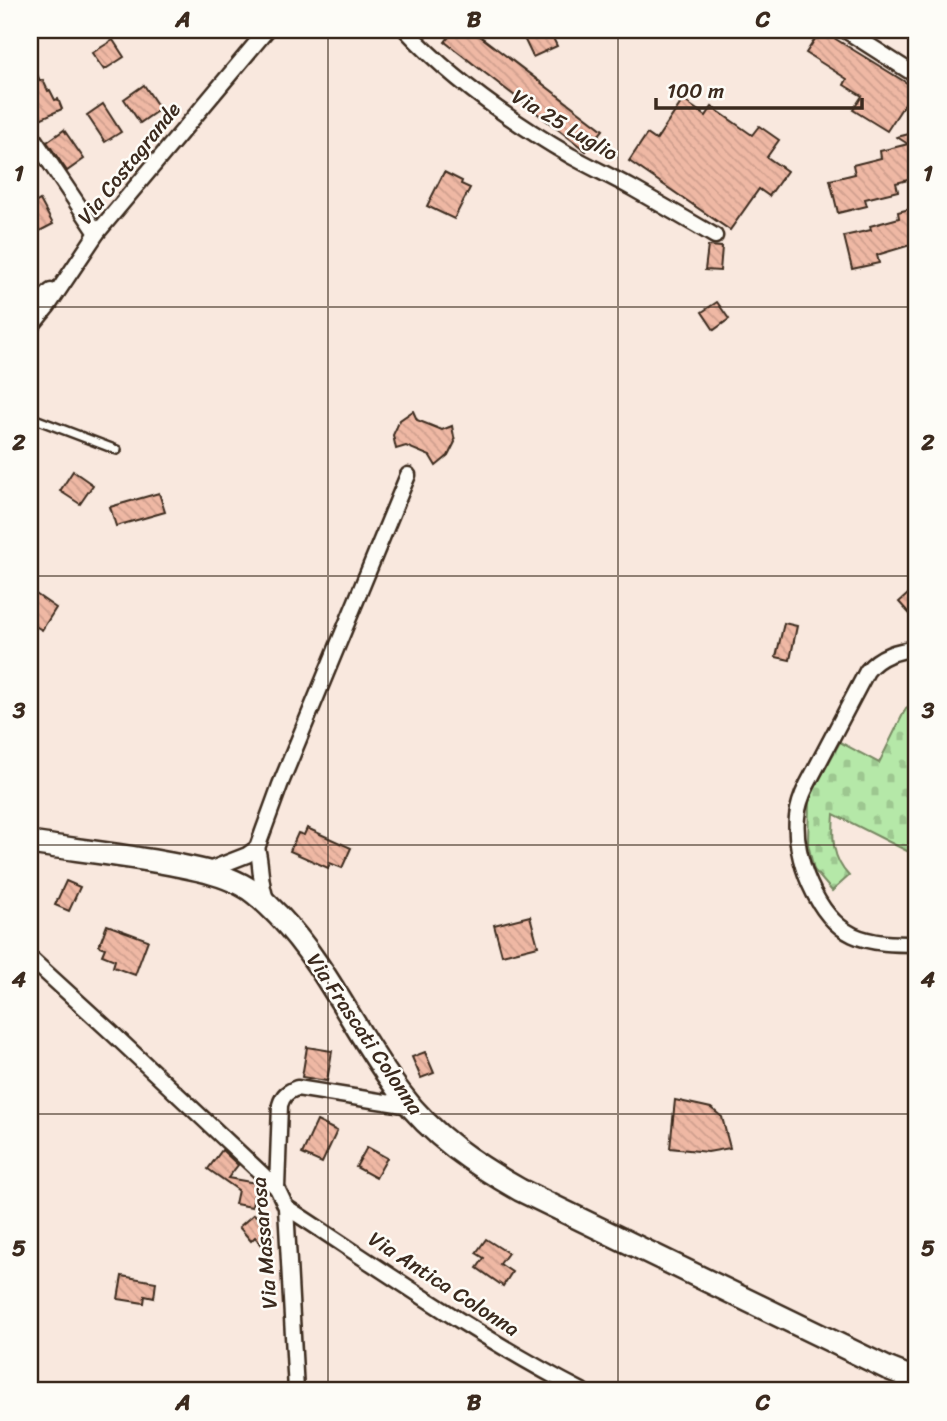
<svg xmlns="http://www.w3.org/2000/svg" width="947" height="1421" font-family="Sriracha,sans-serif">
  <defs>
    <pattern id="cemetery-stones" width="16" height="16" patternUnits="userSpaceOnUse" patternTransform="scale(1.75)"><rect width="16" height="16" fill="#b5e8a8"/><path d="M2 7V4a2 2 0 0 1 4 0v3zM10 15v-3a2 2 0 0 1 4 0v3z" fill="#9dc790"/></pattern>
    <pattern id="building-back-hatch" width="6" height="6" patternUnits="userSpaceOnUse" patternTransform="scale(1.75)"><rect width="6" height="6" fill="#efb8a4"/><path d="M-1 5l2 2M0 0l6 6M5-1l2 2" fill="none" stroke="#ce9e8d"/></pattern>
  </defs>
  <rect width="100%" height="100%" fill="#f9e8de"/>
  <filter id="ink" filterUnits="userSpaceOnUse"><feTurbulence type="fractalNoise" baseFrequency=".0143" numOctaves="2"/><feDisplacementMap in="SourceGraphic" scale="14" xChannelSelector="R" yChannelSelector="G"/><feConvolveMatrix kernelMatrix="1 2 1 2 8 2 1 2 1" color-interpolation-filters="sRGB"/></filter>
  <g filter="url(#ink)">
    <!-- cemetery -->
    <path fill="url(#cemetery-stones)" stroke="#788963" stroke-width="2" d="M917 701V856L834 814C832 839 832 858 849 876L832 891 814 870 808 844 809 799 840 742 879 763 906 708Z"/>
    <!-- building -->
    <g fill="url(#building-back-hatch)" stroke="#3b2a1e" stroke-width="2">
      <path d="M454 30H472L603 130 586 151 445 42Z"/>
      <path d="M520 30H549L557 46 533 57Z"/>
      <path d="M821 30 915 88 887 131 853 110 862 96 844 85 847 79 806 53Z"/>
      <path d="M113 40 124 57 104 70 92 53Z"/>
      <path d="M30 59 40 81 43 80 48 91 50 90 55 100 58 99 62 109 40 119 30 101Z"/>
      <path d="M144 85 160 109 140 123 124 99Z"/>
      <path d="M683 100 706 116 712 107 752 135 759 126 779 140 767 157 787 171 769 196 759 189 730 230 629 161 647 134 656 140Z"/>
      <path d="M103 104 121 132 105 142 87 115Z"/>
      <path d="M64 130 84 159 67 171 47 142Z"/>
      <path d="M917 132V172L915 173 916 178 896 183 898 191 865 199 867 206 838 213 830 180 855 174 853 165 881 158 880 151 908 144 897 137Z"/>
      <path d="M444 172 462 181 461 184 470 188 454 219 427 206Z"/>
      <path d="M40 200 53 224 30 236V206Z"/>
      <path d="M917 207V243L877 255 879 263 852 269 844 236 871 230 870 226 899 218 898 212Z"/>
      <path d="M708 246 722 247 720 271 705 270Z"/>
      <path d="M717 302 729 319 714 330 702 312Z"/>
      <path d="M413 411 417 420 442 430 452 426 455 442 448 456 436 466 430 456 406 446 396 449 393 435 400 420Z"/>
      <path d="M73 471 93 485 80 504 60 491Z"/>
      <path d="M159 493 165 512 116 526 110 507Z"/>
      <path d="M917 586V622L899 602Z"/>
      <path d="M30 590 56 608 42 630 30 623Z"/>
      <path d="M784 623 797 626 790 660 776 657Z"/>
      <path d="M307 828 351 848 342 868 330 863 328 868 290 851 298 833 304 835Z"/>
      <path d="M66 881 80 887 69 911 55 905Z"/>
      <path d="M530 916 538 946 502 955 494 925Z"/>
      <path d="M107 925 148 940 135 975 113 967 115 960 102 955 105 948 99 946Z"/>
      <path d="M307 1047 332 1051 327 1081 302 1077Z"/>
      <path d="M425 1052 434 1073 421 1078 412 1057Z"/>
      <path d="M675 1100 711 1108 722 1117 730 1148 708 1152 670 1148Z"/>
      <path d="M317 1121 337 1131 322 1163 302 1154Z"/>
      <path d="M367 1147 387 1158 376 1178 356 1167Z"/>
      <path d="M222 1150 238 1165 228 1178 256 1183 252 1207 235 1204 238 1190 208 1169Z"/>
      <path d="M254 1214 273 1235 262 1245 255 1237 251 1241 239 1227Z"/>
      <path d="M486 1239 508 1253 500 1264 512 1272 503 1286 477 1268 484 1258 476 1253Z"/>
      <path d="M122 1276 156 1282 154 1298 145 1296 144 1303 118 1299Z"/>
    </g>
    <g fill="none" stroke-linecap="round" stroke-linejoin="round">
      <!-- lane casing -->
      <g stroke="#3b2a1e" stroke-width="12">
        <path id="lane" d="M30 417 117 450"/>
      </g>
      <!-- street casing -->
      <g stroke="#3b2a1e" stroke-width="19">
        <g id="street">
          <path d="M406 30C453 81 511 121 571 156 591 167 612 177 632 188 660 204 688 220 715 236"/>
          <path d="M845 30 917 76"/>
          <path d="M30 133 97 233"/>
          <path d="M30 312 51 291"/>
          <path d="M30 328 48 306 97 233 267 30"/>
          <path d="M917 648C897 651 880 655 867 671L807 785C802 795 798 806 797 817 793 856 816 917 853 935 872 944 896 944 917 944"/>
          <path d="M257 848C262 865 259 884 267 901"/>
          <path d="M206 871 247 855 257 848 280 785 408 475"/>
          <path d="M30 958 111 1032 277 1188"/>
          <path d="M286 1207C383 1270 479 1338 582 1391"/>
          <path d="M296 1391 286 1207 277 1188 280 1105C283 1095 287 1092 297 1088L410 1106"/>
        </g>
      </g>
      <!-- secondary casing -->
      <g stroke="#3b2a1e" stroke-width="26">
        <path id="secondary" d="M30 843C77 850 124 855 171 864 195 869 220 873 242 885 256 892 267 904 278 915 329 968 357 1037 401 1094 432 1136 476 1165 520 1190L887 1368 917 1380"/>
      </g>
      <!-- lane -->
      <use href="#lane" stroke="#fdfcf7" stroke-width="7"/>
      <!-- street -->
      <use href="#street" stroke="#fdfcf7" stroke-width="14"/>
      <!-- secondary -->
      <use href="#secondary" stroke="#fdfcf7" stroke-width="21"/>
    </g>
  </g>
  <!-- grid -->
  <path fill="none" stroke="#3b2a1e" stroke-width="2" stroke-opacity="0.55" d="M328 30V1391M618 30V1391M30 307H917M30 576H917M30 845H917M30 1114H917"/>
  <g text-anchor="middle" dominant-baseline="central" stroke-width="5" stroke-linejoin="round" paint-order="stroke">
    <!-- street labels -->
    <g font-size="21" fill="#3b2a1e" stroke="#fdfcf7">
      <text transform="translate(565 125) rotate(31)">Via 25 Luglio</text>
      <text transform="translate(129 163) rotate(-51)">Via Costagrande</text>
      <text transform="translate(365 1034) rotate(56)">Via Frascati Colonna</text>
      <text transform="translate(264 1243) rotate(-95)">Via Massarosa</text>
      <text transform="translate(444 1284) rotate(33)">Via Antica Colonna</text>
    </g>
  </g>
  <!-- margin -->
  <rect width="947" height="1421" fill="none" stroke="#fdfcf7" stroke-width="77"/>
  <!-- scale -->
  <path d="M656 98v10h206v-10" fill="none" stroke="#3b2a1e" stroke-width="3.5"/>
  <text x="667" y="98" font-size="21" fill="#3b2a1e" stroke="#fdfcf7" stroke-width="5" paint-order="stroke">100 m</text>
  <rect x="38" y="38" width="870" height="1344" fill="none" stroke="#3b2a1e" stroke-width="2.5"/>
  <g font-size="23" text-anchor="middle" font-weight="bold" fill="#3b2a1e">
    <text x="183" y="27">A</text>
    <text x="474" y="27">B</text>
    <text x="763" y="27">C</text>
    <text x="19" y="181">1</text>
    <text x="928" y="181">1</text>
    <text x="19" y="450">2</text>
    <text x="928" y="450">2</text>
    <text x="19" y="718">3</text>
    <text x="928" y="718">3</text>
    <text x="19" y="987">4</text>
    <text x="928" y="987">4</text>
    <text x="19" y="1256">5</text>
    <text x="928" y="1256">5</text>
    <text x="183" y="1410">A</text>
    <text x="474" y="1410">B</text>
    <text x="763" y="1410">C</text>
  </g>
</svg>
